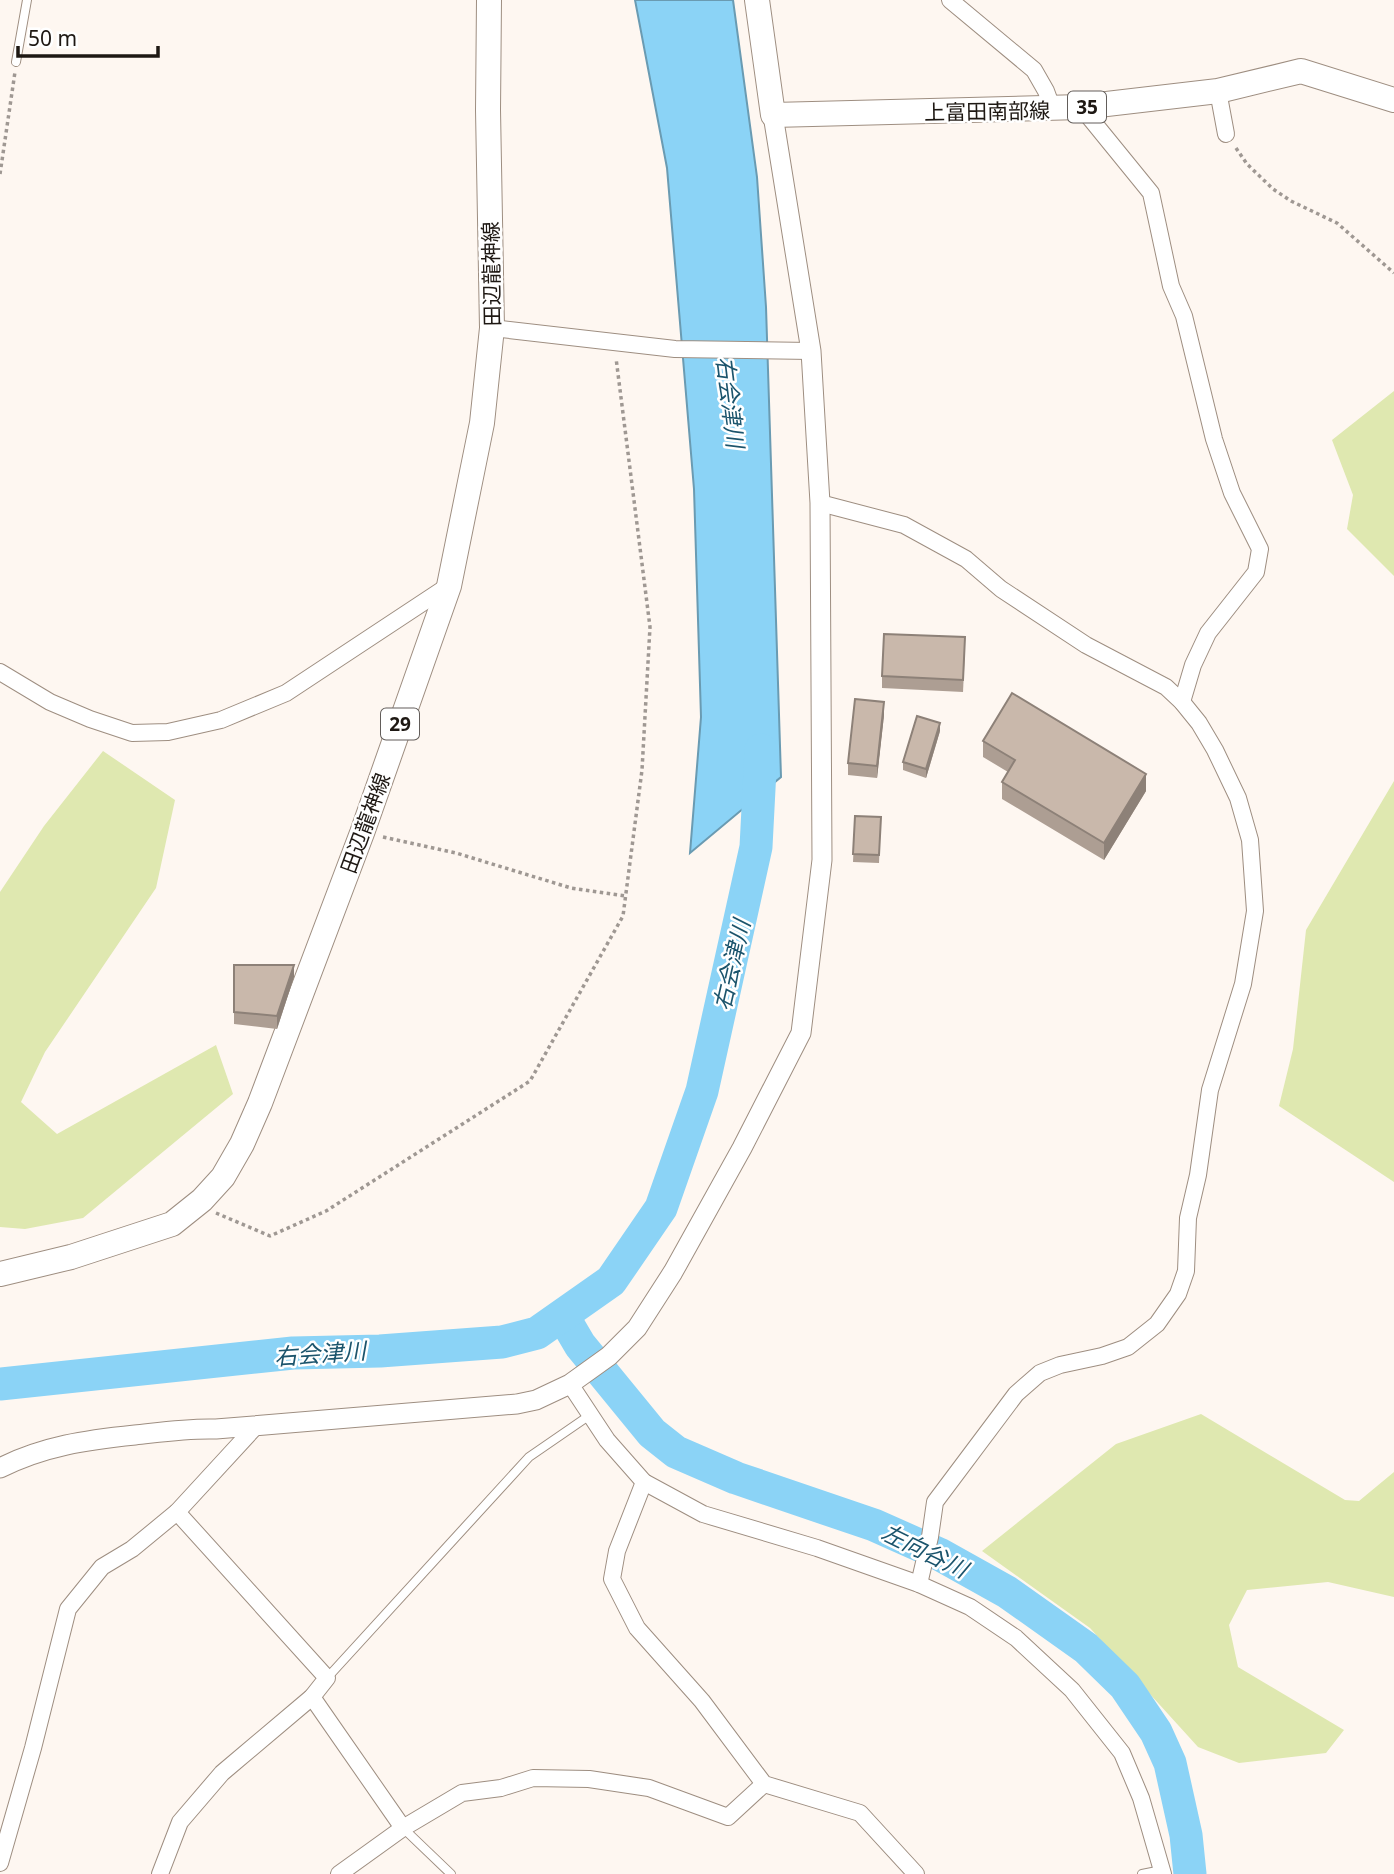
<svg xmlns="http://www.w3.org/2000/svg" width="1394" height="1874" font-family="'Noto Sans','Noto Sans JP',sans-serif">
  <rect width="100%" height="100%" fill="#fef7f1"/>
  <!-- green -->
  <g fill="#dfe8b0">
    <path d="M1394 391V576L1347 529 1353 495 1332 440Z"/>
    <path d="M103 751 175 800 156 888 45 1052 21 1102 57 1134 216 1045 233 1094 83 1218 25 1229 0 1227V892L44 826Z"/>
    <path d="M1394 781V1182L1279 1106 1293 1049 1306 930Z"/>
    <path d="M1201 1414 1345 1500 1359 1501 1394 1472V1597L1328 1582 1247 1590 1229 1625 1238 1667 1344 1730 1326 1753 1239 1763 1198 1747 1090 1628 982 1551 1116 1444Z"/>
  </g>
  <!-- water -->
  <path fill="#8bd3f6" stroke="#6a9bb2" stroke-width="2" d="M635 0H733L757 177 766 307 781 777 690 853 701 717 694 489 667 168Z"/>
  <g fill="none" stroke-linecap="round" stroke-linejoin="round">
    <!-- river -->
    <g stroke="#8bd3f6" stroke-width="33">
      <path d="M563 1316 580 1345 652 1433 676 1452 736 1478 874 1525 939 1554 1007 1592 1086 1648 1125 1686 1156 1732 1170 1763 1186 1835 1190 1874"/>
      <path d="M0 1384 293 1353 380 1351 502 1342 537 1333 611 1281 661 1208 702 1091 756 847 761 750"/>
    </g>
    <!-- service casing -->
    <g stroke="#9e8e81" stroke-width="10">
      <g id="service">
        <path d="M16 62 27 0"/>
        <path d="M327 1678 529 1457 590 1415"/>
        <path d="M403 1828 451 1874"/>
        <path d="M1142 1874 1162 1870"/>
      </g>
    </g>
    <!-- minor casing -->
    <g stroke="#9e8e81" stroke-width="18">
      <g id="minor">
        <path d="M950 0 1034 70 1046 91 1053 110"/>
        <path d="M1218 91 1226 134"/>
        <path d="M1081 107 1151 193 1171 286 1184 316 1214 439 1232 493 1260 549 1256 572 1208 633 1193 665 1182 702"/>
        <path d="M492 328 675 349 811 351"/>
        <path d="M820 503 904 525 966 559 1001 589 1086 645 1166 687 1182 702 1199 723 1215 750 1238 798 1250 840 1255 911 1243 984 1210 1090 1198 1175 1188 1218 1186 1271 1178 1294 1157 1324 1128 1347 1102 1356 1060 1365 1040 1373 1016 1394 935 1502 930 1537 919 1584"/>
        <path d="M0 672 50 702 90 719 132 733 168 732 221 720 286 693 448 586"/>
        <path d="M570 1384 607 1440 644 1482 703 1514 817 1548 919 1584 970 1607 1016 1638 1072 1690 1122 1753 1141 1798 1163 1874"/>
        <path d="M644 1482 617 1551 612 1579 637 1628 702 1701 764 1784 860 1813 916 1874"/>
        <path d="M312 1697 403 1828"/>
        <path d="M0 1863 33 1748 68 1609 102 1567 132 1549 177 1512 257 1425"/>
        <path d="M160 1874 180 1822 222 1773 312 1697 327 1678 177 1512"/>
        <path d="M339 1874 403 1828 462 1793 501 1788 533 1778 589 1779 649 1788 728 1817 764 1784"/>
      </g>
    </g>
    <!-- tertiary casing -->
    <g stroke="#9e8e81" stroke-width="21">
      <path id="tertiary" d="M0 1468C44 1446 86 1440 135 1435 162 1432 188 1428 216 1429L517 1404 536 1400 570 1384 609 1356 637 1328 673 1272 742 1148 801 1033 822 860 820 503 811 351 773 115"/>
    </g>
    <!-- primary casing -->
    <g stroke="#9e8e81" stroke-width="26">
      <g id="primary">
        <path d="M757 0 773 115 1081 107 1218 91 1301 71 1394 100"/>
        <path d="M0 1274 71 1257 172 1224 202 1200 223 1177 242 1144 260 1103 362 833 449 586 469 487 482 423 492 328 488 110 489 0"/>
      </g>
    </g>
    <!-- path -->
    <g stroke="#9f9893" stroke-width="3.5" stroke-dasharray="3.5 3.5" stroke-linecap="butt">
      <path d="M1236 148 1247 164 1273 189 1291 201 1337 223 1394 273"/>
      <path d="M0 174 15 72"/>
      <path d="M383 837 456 853 571 888 625 896"/>
      <path d="M216 1213 270 1236 326 1211 530 1081 623 916 642 770 650 627 616 358"/>
    </g>
    <!-- service -->
    <use href="#service" stroke="#fff" stroke-width="8"/>
    <!-- minor -->
    <use href="#minor" stroke="#fff" stroke-width="16"/>
    <!-- tertiary -->
    <use href="#tertiary" stroke="#fff" stroke-width="19"/>
    <!-- primary -->
    <use href="#primary" stroke="#fff" stroke-width="24"/>
  </g>
  <!-- wall -->
  <g fill="#ad9e93">
    <path d="M965 650 963 692 882 688V676Z"/>
    <path d="M884 715 877 778 848 775V763Z"/>
    <path d="M940 731 926 778 903 770V762Z"/>
    <path d="M983 741 1146 791 1104 860 1002 799V782L1008 772 983 757Z"/>
    <path d="M855 816 881 817 879 863 853 862Z"/>
    <path d="M234 965 294 977 277 1029 234 1024Z"/>
  </g>
  <!-- shaded-wall -->
  <g fill="#8d8178">
    <path d="M884 702V715L877 778V766Z"/>
    <path d="M940 723V731L926 778V769Z"/>
    <path d="M1146 774V791L1104 860V843Z"/>
    <path d="M294 965V977L277 1029V1016Z"/>
  </g>
  <!-- building -->
  <g fill="#c9b8ab" stroke="#8d8178" stroke-width="2">
    <path d="M884 634 965 637 963 680 882 676Z"/>
    <path d="M1012 693 1146 774 1104 843 1002 782 1015 760 983 741Z"/>
    <path d="M855 699 884 702 877 766 848 763Z"/>
    <path d="M917 716 940 723 926 769 903 762Z"/>
    <path d="M855 816 881 817 879 855 853 854Z"/>
    <path d="M234 965H294L277 1016 234 1012Z"/>
  </g>
  <g text-anchor="middle" dominant-baseline="central" stroke-width="5" stroke-linejoin="round" paint-order="stroke">
    <!-- shield labels -->
    <g fill="#fff" stroke="#625d5a" stroke-width="2">
      <rect x="1068" y="91.5" width="38" height="31" rx="5"/>
      <rect x="381" y="708.5" width="38" height="31" rx="5"/>
    </g>
    <g font-size="19" font-weight="bold" fill="#1e1813">
      <text x="1087" y="107">35</text>
      <text x="400" y="724">29</text>
    </g>
    <!-- street labels -->
    <g font-size="21" fill="#1e1813" stroke="#fff">
      <text transform="translate(987 111) rotate(-1)">上富田南部線</text>
      <text transform="translate(491 274) rotate(-91)">田辺龍神線</text>
      <text transform="translate(365 823) rotate(-70)">田辺龍神線</text>
    </g>
    <!-- water labels -->
    <g font-size="23" font-style="italic" fill="#1b546c" stroke="#fff">
      <text transform="translate(731 402) rotate(83)">右会津川</text>
      <text transform="translate(731 965) rotate(-77)">右会津川</text>
      <text transform="translate(320 1353) rotate(-4)">右会津川</text>
      <text transform="translate(925 1550) rotate(26)">左向谷川</text>
    </g>
  </g>
  <!-- scale -->
  <path d="M18 46v10h140v-10" fill="none" stroke="#1e1813" stroke-width="3.5"/>
  <text x="28" y="46" font-size="21" fill="#1e1813" stroke="#ffffff" stroke-width="5" paint-order="stroke">50 m</text>
</svg>
